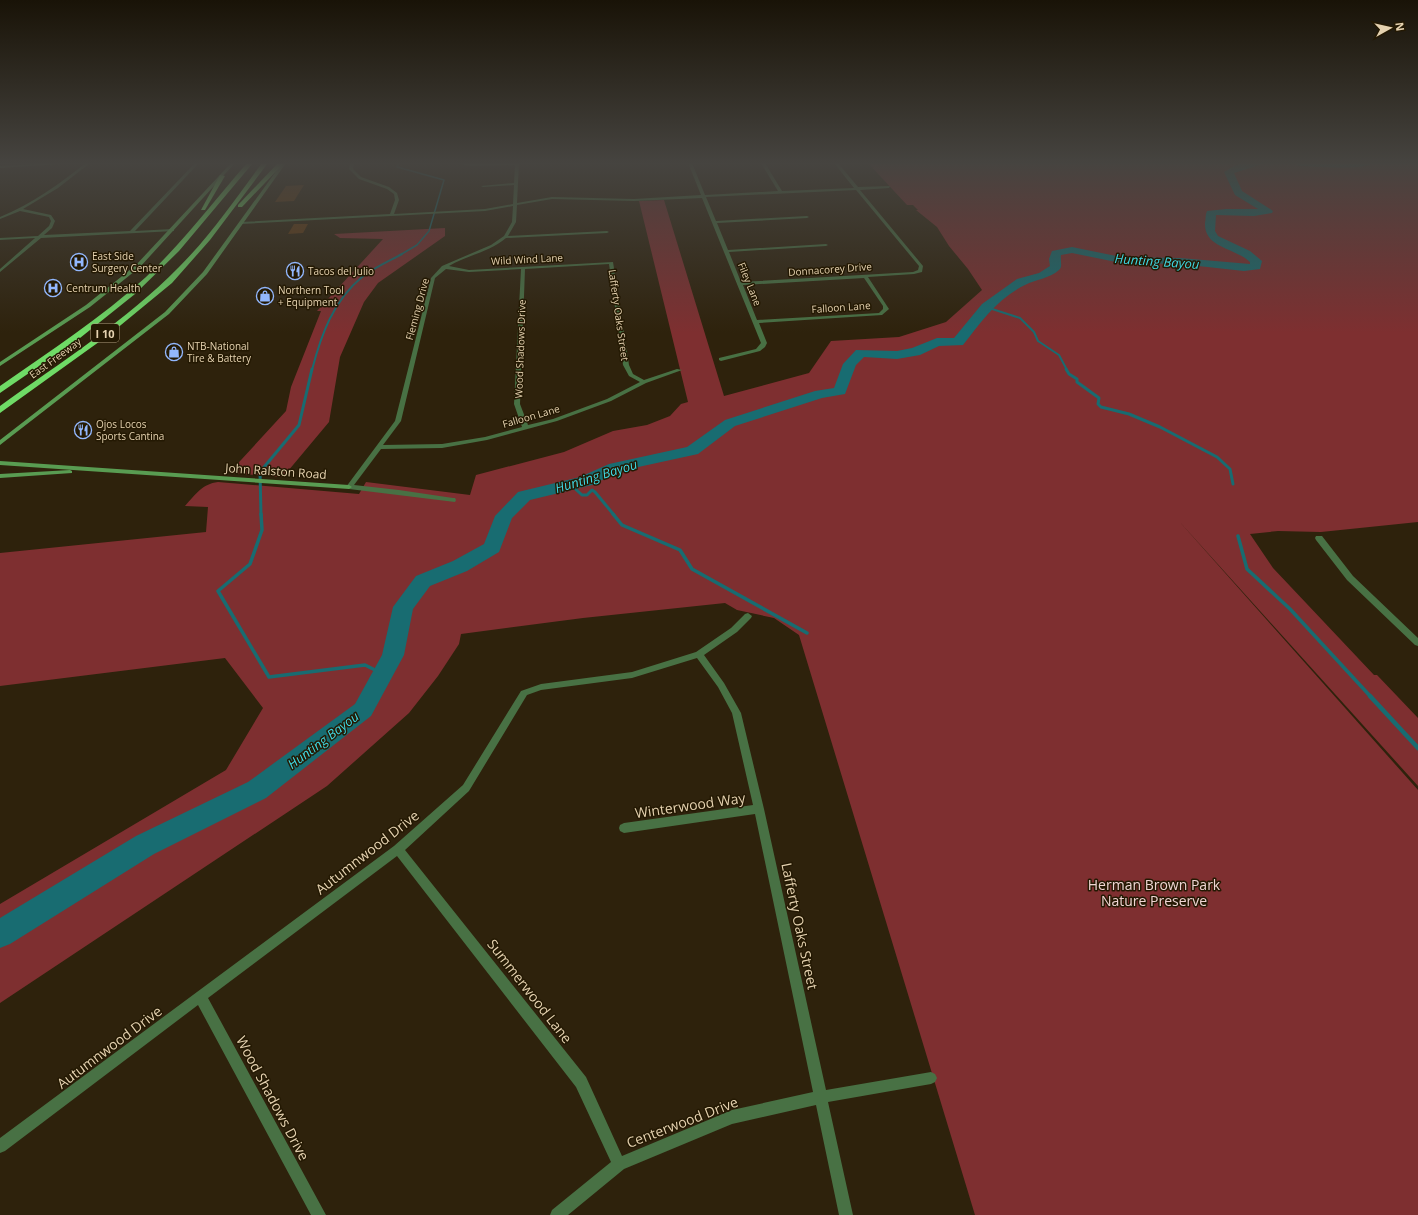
<svg xmlns="http://www.w3.org/2000/svg" width="1418" height="1215" font-family="'Open Sans',sans-serif">
  <rect width="100%" height="100%" fill="#2e220c"/>
  <!-- green -->
  <g fill="#7e2f30">
    <path d="M868 163H1418V522L1321 532 1278 531 1250 534 1273 568 1374 675H1377L1418 718V786L1178 520 1418 790V1215H975L799 635 774 618 737 610 725 603 583 618 461 634 459 644 438 676 409 713 327 786 0 1003V904L226 770 263 708 225 658 0 686V553L206 532 208 507 185 506C196 494 202 484 218 482L359 494 366 482 470 495 476 475 564 452 613 431 647 425 670 416 681 404 688 402 639 201 664 200 724 396 809 373 831 341 899 337 946 322 982 290 968 269 949 246 937 227 916 210H918L913 205H907Z"/>
    <path d="M445 228V236L378 283 364 302 340 357 329 422 283 477 229 473 286 411 291 387 321 311H317L383 239 340 238 334 234Z"/>
  </g>
  <g fill="none" stroke-linecap="round" stroke-linejoin="round">
    <!-- stream-far4 -->
    <path stroke="#186c71" stroke-width="1.5" d="M399 163 397 167 444 180 429 231 417 245 400 255"/>
    <!-- stream-far3 -->
    <g stroke="#186c71" stroke-width="2">
      <path d="M986 307 1020 318 1034 332 1038 341 1059 355 1067 370"/>
      <path d="M312 370C321 335 333 301 362 277 373 268 389 261 402 254"/>
    </g>
    <!-- stream-far2 -->
    <g stroke="#186c71" stroke-width="3">
      <path d="M1066 369 1069 374 1077 379V382L1099 398 1098 404 1101 407 1129 414 1160 427 1217 457 1230 469 1233 484"/>
      <path d="M570 484 582 495H587L592 490 595 492 614 515"/>
      <path d="M261 515 260 472 299 425 312 369"/>
    </g>
    <!-- stream-far1 -->
    <g stroke="#186c71" stroke-width="3.5">
      <path d="M261 514 262 530 250 564 218 591 269 677 365 665 383 674"/>
      <path d="M613 514 622 525 680 550 692 569 807 633"/>
      <path d="M1238 536 1247 569 1290 609 1371 697"/>
    </g>
    <!-- stream -->
    <path stroke="#186c71" stroke-width="4.5" d="M1370 696 1418 748"/>
    <!-- river -->
    <g fill="#186c71" fill-rule="evenodd">
      <path d="M1247 163H1265L1234 173 1242 191 1273 211 1272 213 1254 216 1216 215 1215 231 1218 236 1250 251 1262 261 1260 269 1244 271 1180 264 1121 263 1072 253 1061 255C1060 260 1063 267 1059 270 1049 279 1036 279 1025 285 998 298 981 322 963 345L939 346 920 355 897 359 864 357 856 365 845 394 822 398 735 426 698 454 620 471 592 485 530 500 512 518 499 552 467 571 430 586 413 609 404 655 371 716 266 798 154 854 10 944 0 948V918L136 836 248 782 355 704 382 655 393 607 416 576 453 561 484 544 495 516 518 492 580 477 609 464 687 447 725 420 815 391 834 388 843 364 856 350 897 351 912 348 937 338H954L982 304 1017 279 1039 273 1050 266 1049 259 1052 251 1072 247 1121 257 1180 258 1250 264V262C1234 247 1204 248 1205 223 1206 219 1205 215 1207 211L1226 209H1258L1235 195 1224 172 1236 165Z"/>
      <path d="M1295 163H1372C1364 171 1313 166 1299 166Z"/>
    </g>
  </g>
  <!-- building -->
  <g fill="#633a0f">
    <path d="M304 185 294 201 275 202 286 186Z"/>
    <path d="M294 224H308L303 233 288 234Z"/>
  </g>
  <g fill="none" stroke-linecap="round" stroke-linejoin="round">
    <!-- street -->
    <g fill="#487144" fill-rule="evenodd">
      <path d="M58 163H76L0 168V166Z"/>
      <path d="M86 163H90L58 188 23 209 51 215 55 221 52 228 44 235 130 231 195 163H199L135 231 173 229H174V231L41 238 0 272V269L35 238 0 240V238L38 236 49 226 51 221 49 217 20 211 0 219V217C32 204 59 184 86 163Z"/>
      <path d="M350 163H354L353 169 361 177 389 187 397 193 399 200 394 214 485 209 513 204 514 185 483 187 481 186 514 183 515 165 470 166 456 163 470 164 519 163 517 203 552 197 634 199 701 195 688 163H692L705 195 778 191 761 163H765L782 191 854 188 834 163H838L858 187 890 186 889 188 860 190 923 266 922 272 914 274 868 277 887 306 889 309 882 315 759 323 767 343 765 347 760 351 721 361 719 360V358L756 349 761 343 702 198 634 201 552 199 517 205 516 222 508 236 607 231 609 232 607 233 506 238C490 252 467 255 449 266L469 270 613 262 629 365 633 374 644 380 677 369 682 370 646 383 611 401 557 421 487 440 442 448 381 449 354 485 399 490 453 498H455L456 500 455 502 349 489 346 487 395 421 431 278 442 266 491 245 504 236 512 222 513 206 485 211 241 224 239 223 241 222 390 214 395 200 394 194 387 189 359 179 349 169ZM856 190 919 266 918 270 913 272 741 282 729 252 826 246 828 245 826 244 728 250 717 223 807 218 809 217 807 216 716 221 706 197ZM609 264 623 365 629 376 640 382 607 399 553 419 528 425 520 404 525 269ZM446 269 469 272 521 269 514 404 522 427 485 437 442 444 383 445 401 421 435 278ZM864 278 883 306V309L879 313 757 320 743 285Z"/>
      <path d="M1316 536H1322L1353 576 1418 638V646L1415 645 1347 580 1316 540 1315 538Z"/>
      <path d="M748 613 752 616 751 618 737 632 704 655 724 683 741 713 764 809 826 1090 931 1072 935 1074 937 1078 935 1082 931 1084 828 1102 853 1215H839L816 1105 732 1124 624 1169 568 1215H550L552 1210 611 1162 576 1087 397 856 208 998 326 1215H311L198 1005 5 1151 0 1153V1138L394 846 463 785 521 691 541 684 632 672 696 652 731 628 745 614ZM697 658 718 687 732 713 753 805 624 823 620 825 619 828 620 831 624 833 755 814 813 1092 732 1110 622 1156 586 1077 405 850 469 791 527 695 541 690 632 678Z"/>
    </g>
    <!-- secondary -->
    <g fill="#599c52" fill-rule="evenodd">
      <path d="M231 163H235L140 267 90 307 0 366V362L86 305 136 265Z"/>
      <path d="M282 163H286L207 274 169 314 0 445V440L165 312 203 272Z"/>
      <path d="M0 461 349 485 352 487 349 489 0 465Z"/>
      <path d="M70 470 72 471V473L0 478V474Z"/>
    </g>
    <!-- highway -->
    <g fill="#6fdb66" fill-rule="evenodd">
      <path d="M247 163H253L179 251 135 294 80 338 0 393V386C50 351 101 318 146 277 183 242 214 201 247 163Z"/>
      <path d="M262 163H268L210 240 172 283 110 334 0 413V406C61 362 126 321 179 267 211 235 236 198 262 163Z"/>
      <path d="M278 163H284L242 207H238V205Z"/>
      <path d="M220 175 225 176 205 210H201Z"/>
    </g>
  </g>
  <!-- sky -->
  <linearGradient id="sky" x2="0" y2="1"><stop stop-color="#191307"/><stop offset="0.49" stop-color="#464440"/><stop offset="1" stop-color="#464440" stop-opacity="0"/></linearGradient>
  <rect width="1418" height="333" fill="url(#sky)"/>
  <!-- icons -->
  <defs>
    <g id="hospital-ring" transform="scale(0.9)"><circle r="9.5" fill="#241903" stroke="#92b7fd" stroke-width="1.5"/><path d="M-5-5h3v3.5h4V-5h3V5h-3V1.5h-4V5h-3Z" fill="#92b7fd"/></g>
    <g id="restaurant-ring" transform="scale(0.9)"><circle r="9.5" fill="#241903" stroke="#92b7fd" stroke-width="1.5"/><path d="M-5-6h1v4h1v-4h1v4h1v-4h1v5L-1.5 .5V6h-2V.5L-5-1ZM5-6V6H3V1.5H1.5Q1.5-4 5-6Z" fill="#92b7fd"/></g>
    <g id="shop-ring" transform="scale(0.9)"><circle r="9.5" fill="#241903" stroke="#92b7fd" stroke-width="1.5"/><path d="M-5-2.5h2.3a2.7 3.5 0 0 1 5.4 0H5L5.5 6h-11ZM-1.5-2.5h3a1.5 2.3 0 0 0-3 0Z" fill="#92b7fd"/></g>
  </defs>
  <g fill-rule="evenodd">
    <use href="#hospital-ring" x="79" y="262"/>
    <use href="#restaurant-ring" x="295" y="271"/>
    <use href="#hospital-ring" x="53" y="288"/>
    <use href="#shop-ring" x="265" y="296"/>
    <use href="#shop-ring" x="174" y="352"/>
    <use href="#restaurant-ring" x="83" y="430"/>
  </g>
  <g text-anchor="middle" dominant-baseline="central" stroke-width="3" stroke-linejoin="round" paint-order="stroke">
    <!-- far-poi labels -->
    <g font-size="10" fill="#e5d2b0" stroke="#241903" text-anchor="start">
      <text x="92" y="256">East Side<tspan x="92" dy="12">Surgery Center</tspan></text>
      <text x="308" y="271">Tacos del Julio</text>
      <text x="66" y="288">Centrum Health</text>
      <text x="278" y="290">Northern Tool<tspan x="278" dy="12">+ Equipment</tspan></text>
      <text x="187" y="346">NTB-National<tspan x="187" dy="12">Tire &amp; Battery</tspan></text>
      <text x="96" y="424">Ojos Locos<tspan x="96" dy="12">Sports Cantina</tspan></text>
    </g>
    <!-- far-street labels -->
    <g font-size="10" fill="#e5d2b0" stroke="#241903">
      <text transform="translate(527 259) rotate(-3)">Wild Wind Lane</text>
      <text transform="translate(830 269) rotate(-4)">Donnacorey Drive</text>
      <text transform="translate(750 284) rotate(68)">Filey Lane</text>
      <text transform="translate(841 307) rotate(-4)">Falloon Lane</text>
      <text transform="translate(417 309) rotate(-75)">Fleming Drive</text>
      <text transform="translate(619 315) rotate(82)">Lafferty Oaks Street</text>
      <text transform="translate(520 349) rotate(-88)">Wood Shadows Drive</text>
      <text transform="translate(55 358) rotate(-36)">East Freeway</text>
      <text transform="translate(531 416) rotate(-16)">Falloon Lane</text>
    </g>
    <!-- shield labels -->
    <rect fill="#241903" stroke="#ab9a7c" stroke-width="1" x="91" y="324" width="28" height="18" rx="3"/>
    <g font-size="11" font-weight="bold" fill="#e5d2b0">
      <text x="105" y="333">I 10</text>
    </g>
    <!-- street labels -->
    <g font-size="12" fill="#e5d2b0" stroke="#241903">
      <text transform="translate(276 471) rotate(4)">John Ralston Road</text>
    </g>
    <!-- water labels -->
    <g font-size="13" font-style="italic" fill="#3fd9e4" stroke="#241903">
      <text transform="translate(1157 261) rotate(4)">Hunting Bayou</text>
      <text transform="translate(596 476) rotate(-17)">Hunting Bayou</text>
      <text transform="translate(323 740) rotate(-37)">Hunting Bayou</text>
    </g>
    <!-- near-street labels -->
    <g font-size="14" fill="#e5d2b0" stroke="#241903">
      <text transform="translate(690 805) rotate(-8)">Winterwood Way</text>
      <text transform="translate(367 852) rotate(-38)">Autumnwood Drive</text>
      <text transform="translate(800 926) rotate(78)">Lafferty Oaks Street</text>
      <text transform="translate(530 991) rotate(52)">Summerwood Lane</text>
      <text transform="translate(109 1047) rotate(-37)">Autumnwood Drive</text>
      <text transform="translate(273 1098) rotate(62)">Wood Shadows Drive</text>
      <text transform="translate(682 1122) rotate(-21)">Centerwood Drive</text>
    </g>
    <!-- near-park labels -->
    <g font-size="14" fill="#f0d5d3" stroke="#241903">
      <text x="1154" y="884">Herman Brown Park<tspan x="1154" dy="16">Nature Preserve</tspan></text>
    </g>
  </g>
  <!-- north arrow -->
  <g transform="translate(1390 28) rotate(82)" stroke="#241903" stroke-width="3" paint-order="stroke">
  <path d="M0-3L7 15L0 10L-7 15Z" fill="#e5d2b0"/>
  <text y="-6" font-size="11" font-weight="bold" text-anchor="middle" fill="#e5d2b0">N</text>
  </g>
</svg>
